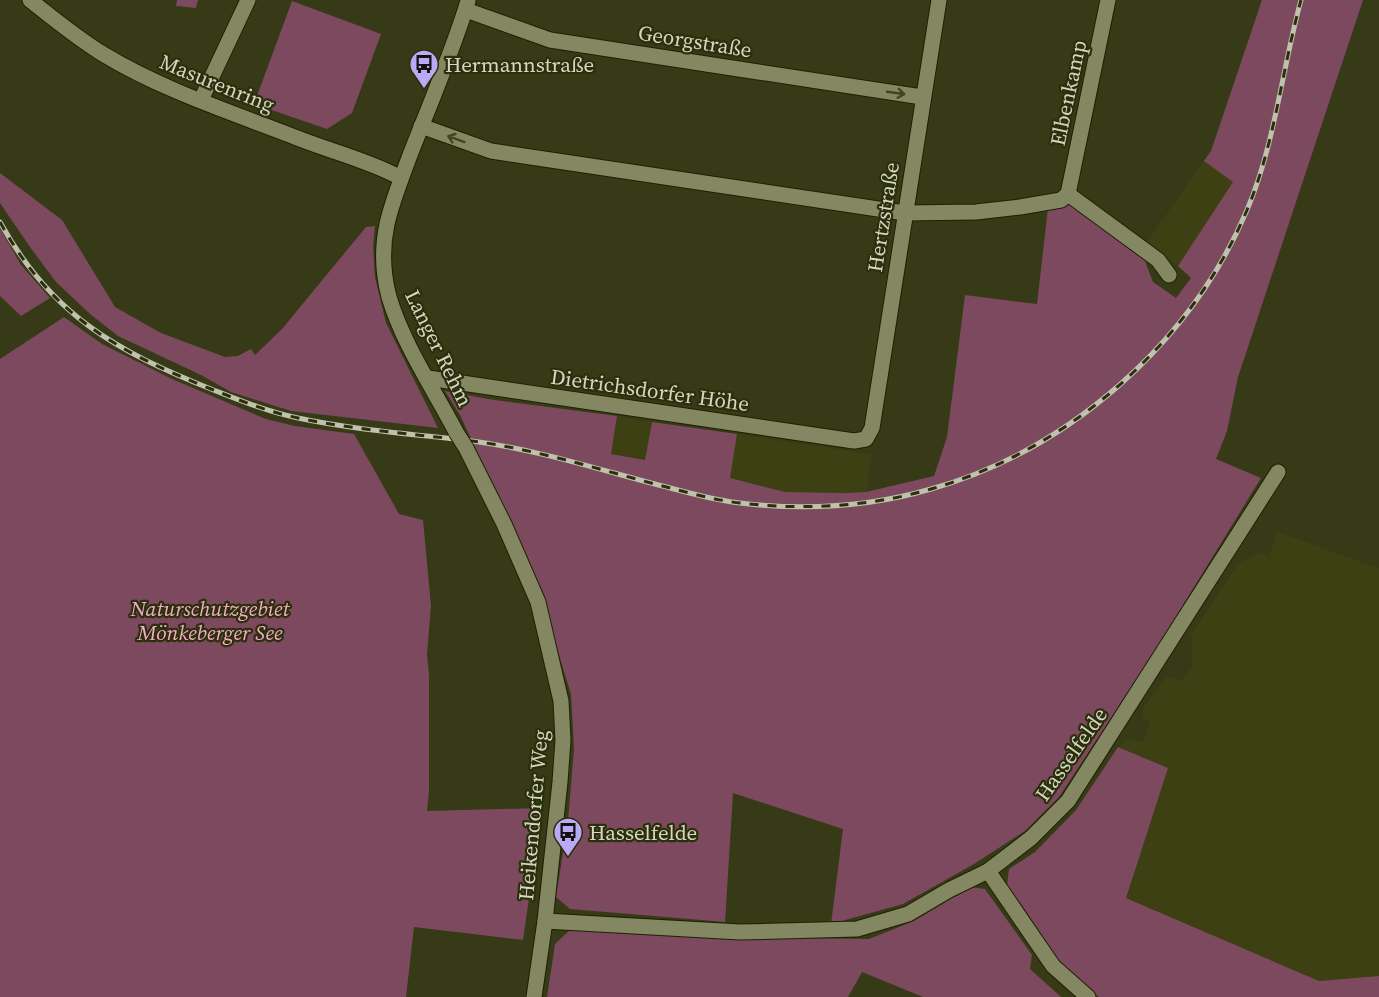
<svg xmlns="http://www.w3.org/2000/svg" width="1379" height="997" font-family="'Source Serif 4',serif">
  <rect width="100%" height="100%" fill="#363a16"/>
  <!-- built -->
  <g fill="#3c4013">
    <path d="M1204 161 1234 182 1178 266 1146 243Z"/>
    <path d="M617 416 652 422 646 460 611 454Z"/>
    <path d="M737 434 871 454 867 492 846 493 785 492 729 478Z"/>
    <path d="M1278 532 1379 568V976L1319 981 1125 897 1168 768 1118 747 1125 740 1132 739 1143 742 1150 722 1142 717 1143 708 1166 677 1182 681 1194 664 1191 663 1192 634 1238 563 1260 553 1269 556Z"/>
  </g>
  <!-- green -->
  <g fill="#7d495f">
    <path d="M177 0H198L196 8 176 6Z"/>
    <path d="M1262 0H1363L1238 377 1227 431 1216 459 1261 478 1153 654 1059 797 1025 831 974 864 903 904 831 924 843 829 733 793 725 922 570 909 556 897 568 821 574 749 571 694 535 579 460 415 445 391 488 399 617 416 611 454 645 460 652 422 737 434 730 478 785 492 846 493 866 492 934 476 947 437 965 295 1037 304 1048 208 1070 204 1142 253 1153 282 1176 298 1191 278 1178 266 1233 182 1204 161 1211 151Z"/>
    <path d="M292 1 381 34 352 113 327 129 254 104Z"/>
    <path d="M0 173 62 220 115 307 161 333 225 357 238 356 251 349 255 355 282 329 366 227 375 226 373 247 375 277 386 323 438 428 291 411 231 392 201 375 118 336 90 314 56 282 30 247 0 203Z"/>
    <path d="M0 228 21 265 50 298 21 316 0 296Z"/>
    <path d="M64 317 102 344 172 379 266 419 295 426 354 434 399 514 423 520 431 606 427 654 429 675V791L427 811 542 808 523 940 414 927 406 997H0V359Z"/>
    <path d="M1118 747 1168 768 1126 898 1319 981 1379 976V997H1099L1058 961 1007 885 1009 869 1035 852 1076 810Z"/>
    <path d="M971 887 985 889 1032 955 1030 969 1061 997H923L862 972 848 997H547L555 944 572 928 732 937 869 939 914 921Z"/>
  </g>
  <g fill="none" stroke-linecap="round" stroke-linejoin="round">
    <!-- minor casing -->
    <g stroke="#1e2000" stroke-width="17">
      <g id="minor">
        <path d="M30 0C54 19 77 38 103 54 164 91 234 113 300 139 333 152 370 161 401 178"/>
        <path d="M466 10 550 40 922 97"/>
        <path d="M201 100 248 0"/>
        <path d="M421 126 491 151 905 213 976 212 1020 207 1061 200 1068 194"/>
        <path d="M1068 194 1108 0"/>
        <path d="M1068 194 1158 260 1169 275"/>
        <path d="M428 378 854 441 866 439 872 428 939 0"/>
        <path d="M456 432C433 388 403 344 389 297 383 274 382 247 387 224 392 201 402 177 410 155 430 104 452 53 468 1"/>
        <path d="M466 448 504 524 538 602 561 701 563 740 560 782 545 921 534 997"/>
        <path d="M988 871 1053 966 1088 997"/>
        <path d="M545 921 740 932 857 929 908 914 949 890 988 871 1031 838 1068 801 1278 472"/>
      </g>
    </g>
    <!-- minor -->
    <use href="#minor" stroke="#838862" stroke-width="15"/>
    <!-- rail casing -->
    <g stroke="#bfc2ac" stroke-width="5">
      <path id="rail" d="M0 222C51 315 116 351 211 389 239 400 268 412 298 418 355 430 414 434 472 441 533 449 591 467 651 483 683 491 715 501 749 504 809 510 873 506 931 489 1069 450 1191 343 1247 210 1275 144 1282 69 1301 0"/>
    </g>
    <!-- rail -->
    <use href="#rail" stroke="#2c2f0b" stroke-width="3" stroke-dasharray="9" stroke-linecap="butt"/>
    <!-- minor-bridge casing -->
    <g stroke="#1e2000" stroke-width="17" stroke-linecap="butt">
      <path id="minor-bridge" d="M456 432 466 448"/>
    </g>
    <!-- minor-bridge -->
    <use href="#minor-bridge" stroke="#838862" stroke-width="15"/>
  </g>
  <!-- one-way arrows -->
  <defs><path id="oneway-shaft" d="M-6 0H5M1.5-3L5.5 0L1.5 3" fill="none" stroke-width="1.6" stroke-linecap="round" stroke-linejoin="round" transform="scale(1.5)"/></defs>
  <g stroke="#424521">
    <use href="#oneway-shaft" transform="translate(896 93) rotate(8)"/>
    <use href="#oneway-shaft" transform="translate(456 139) rotate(-160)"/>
  </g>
  <!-- icons -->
  <defs>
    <g id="bus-pin" transform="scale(1.5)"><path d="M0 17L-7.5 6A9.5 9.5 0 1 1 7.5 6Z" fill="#baaaf6" stroke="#2c2f0b"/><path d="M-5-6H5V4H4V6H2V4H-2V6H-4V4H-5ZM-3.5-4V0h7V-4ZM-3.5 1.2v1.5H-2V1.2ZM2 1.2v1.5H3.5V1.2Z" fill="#111"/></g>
  </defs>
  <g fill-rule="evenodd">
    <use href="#bus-pin" x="424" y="64"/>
    <use href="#bus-pin" x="568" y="832"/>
  </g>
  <g text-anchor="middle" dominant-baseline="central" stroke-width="4.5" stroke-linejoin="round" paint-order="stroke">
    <!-- street labels -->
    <g font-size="21" fill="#d3d6c2" stroke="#2c2f0b">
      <text transform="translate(695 41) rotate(9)">Georgstraße</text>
      <text transform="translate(217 83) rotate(22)">Masurenring</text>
      <text transform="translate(1068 93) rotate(-78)">Elbenkamp</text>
      <text transform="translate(883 217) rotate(-81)">Hertzstraße</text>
      <text transform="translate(439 348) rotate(64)">Langer Rehm</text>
      <text transform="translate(650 390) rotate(8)">Dietrichsdorfer Höhe</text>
      <text transform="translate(1071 754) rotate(-55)">Hasselfelde</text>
      <text transform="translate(533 815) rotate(-85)">Heikendorfer Weg</text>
    </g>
    <!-- poi labels -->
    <g font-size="21" fill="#d3d6c2" stroke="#2c2f0b" text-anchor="start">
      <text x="445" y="64">Hermannstraße</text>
      <text x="589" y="832">Hasselfelde</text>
    </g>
    <!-- park labels -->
    <g font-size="21" font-style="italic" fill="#f3abc8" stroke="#2c2f0b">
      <text x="210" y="608">Naturschutzgebiet<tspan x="210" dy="24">Mönkeberger See</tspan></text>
    </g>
  </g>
</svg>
